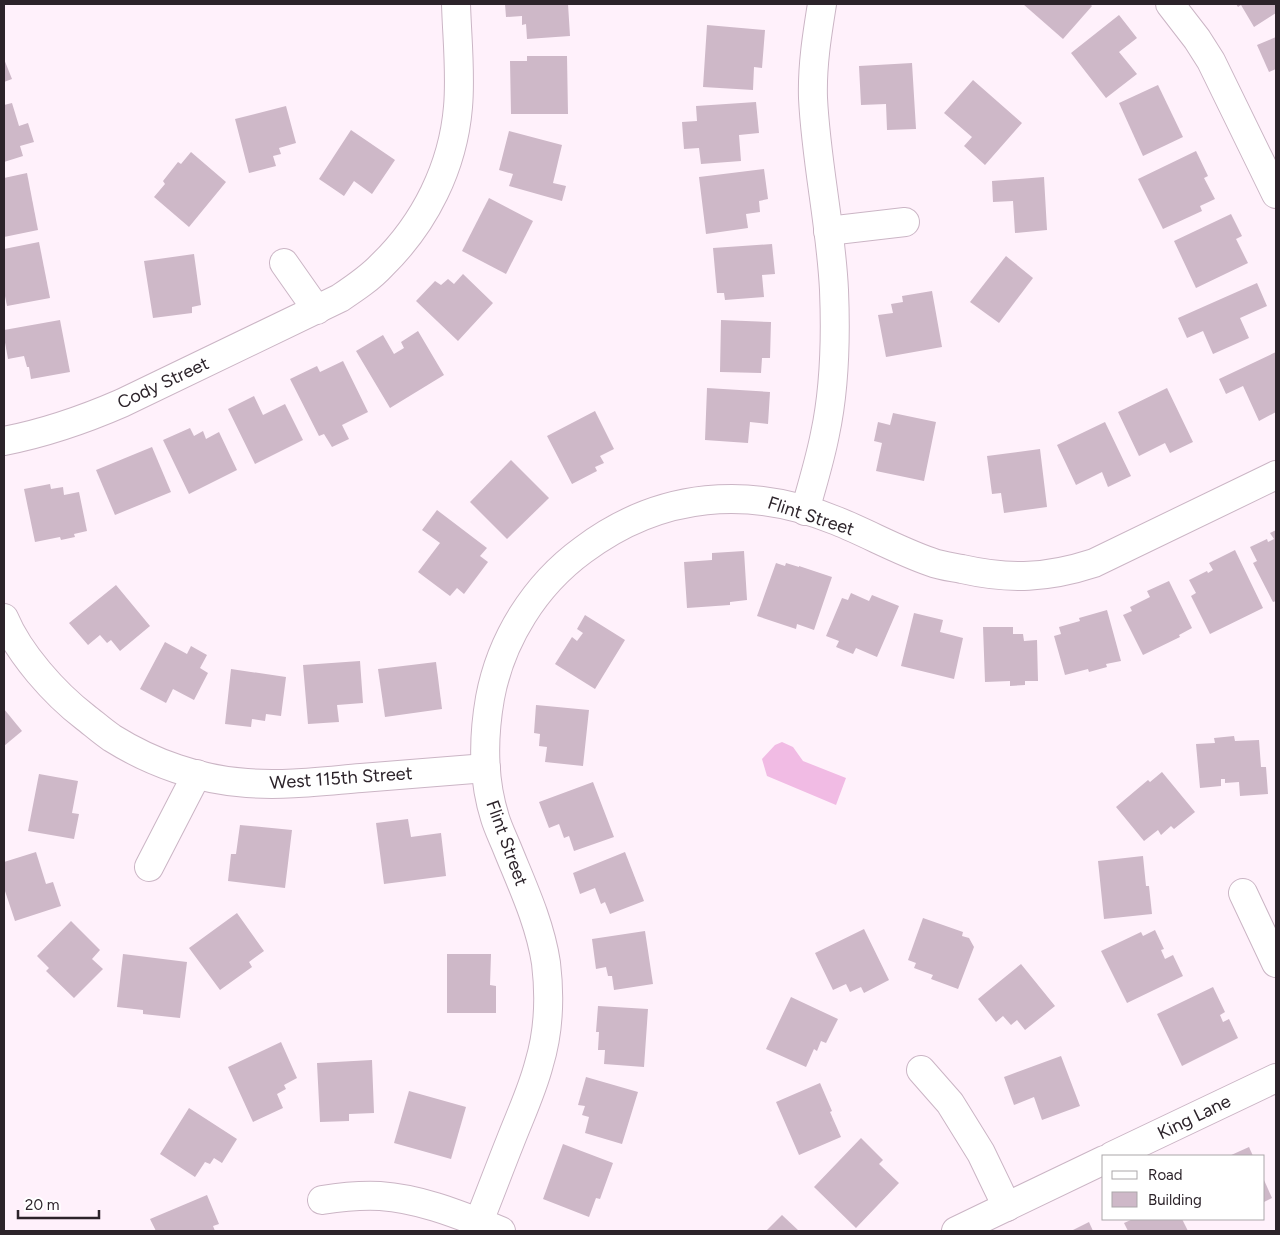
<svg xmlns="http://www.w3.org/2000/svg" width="1280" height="1235" font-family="Figtree,sans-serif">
  <rect width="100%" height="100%" fill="#fff1fb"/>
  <!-- green -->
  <path fill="#f1bbe4" d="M782 742 793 747 803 761 846 778 836 805 767 776 762 759 775 745Z"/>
  <!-- building -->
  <g fill="#ceb8c8">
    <path d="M505 4H568L570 36 527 39 526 24 522 25V16L506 17Z"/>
    <path d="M1023 4H1090L1092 6 1063 39Z"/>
    <path d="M1236 4H1276V13L1254 27 1241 5 1238 7Z"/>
    <path d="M1119 15 1137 38 1119 52 1137 74 1106 98 1071 53Z"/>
    <path d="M707 25 765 30 762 68 754 67 753 90 703 87Z"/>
    <path d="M1276 37V69L1269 72 1257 45Z"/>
    <path d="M527 56H567L568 114H511L510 61H527Z"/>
    <path d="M4 59 12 79 4 82Z"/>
    <path d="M912 63 916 129 887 130 886 104 861 105 859 66Z"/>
    <path d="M973 80 1022 123 985 165 964 146 972 137 944 113Z"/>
    <path d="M1158 85 1183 137 1143 156 1119 103Z"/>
    <path d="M756 102 759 133 739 135 741 161 701 164 699 148 684 149 682 122 697 121 696 106Z"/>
    <path d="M12 103 19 126 28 123 34 142 20 146 23 156 4 162V105Z"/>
    <path d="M286 106 296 143 279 148 281 154 273 156 276 166 249 173 235 119Z"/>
    <path d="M351 130 395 160 372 194 354 181 344 196 319 179Z"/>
    <path d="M509 131 562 145 553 183 566 186 562 201 509 186 513 174 499 170Z"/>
    <path d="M1196 151 1208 176 1204 178 1215 199 1200 206 1202 211 1163 229 1138 179Z"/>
    <path d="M191 152 226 182 189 227 154 197 165 184 163 181 178 162 181 164Z"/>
    <path d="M764 169 768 199 759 201 760 212 746 214 748 228 706 234 699 177Z"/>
    <path d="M27 173 38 230 4 237V178Z"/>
    <path d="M1044 177 1047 230 1015 233 1013 201 993 202 992 181Z"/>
    <path d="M489 198 533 221 506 274 462 251Z"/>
    <path d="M1231 214 1242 236 1236 239 1248 263 1196 288 1174 241Z"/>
    <path d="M39 242 50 298 7 306 4 291V249Z"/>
    <path d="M772 244 775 274 762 275 764 297 725 300 724 293H717L713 248Z"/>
    <path d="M194 254 201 305 192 307V313L153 318 144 261Z"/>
    <path d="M1006 256 1033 278 999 323 970 302Z"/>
    <path d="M463 274 493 303 458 341 416 301 435 281 441 285 448 279 454 284Z"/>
    <path d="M1257 283 1267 306 1240 318 1249 338 1213 354 1203 331 1187 338 1178 318Z"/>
    <path d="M932 291 942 347 886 357 878 315 893 313 891 304 903 302 902 296Z"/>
    <path d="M60 320 70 372 31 379 29 367H27L24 356 8 359 4 337V330Z"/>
    <path d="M721 320 771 322 770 358H762L761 373 720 372Z"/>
    <path d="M418 331 444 375 390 408 356 351 383 335 394 354 404 348 401 342Z"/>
    <path d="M1276 352V412L1259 421 1243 386 1226 394 1219 379Z"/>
    <path d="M343 361 368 412 342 425 349 439 332 447 324 434 319 436 290 379 317 366 320 372Z"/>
    <path d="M707 388 770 392 768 424 750 422 748 443 705 440Z"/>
    <path d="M1167 388 1193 442 1170 453 1165 443 1139 456 1118 412Z"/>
    <path d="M254 396 263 415 285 404 303 440 255 464 228 409Z"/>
    <path d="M595 411 614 449 600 456 604 463 595 467 597 471 572 484 547 436Z"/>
    <path d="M893 413 936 422 924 481 876 471 882 443 874 441 878 422 890 425Z"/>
    <path d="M1105 422 1131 476 1108 487 1102 472 1076 485 1057 445Z"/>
    <path d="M190 428 194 436 203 431 206 439 219 432 237 470 189 494 163 440Z"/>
    <path d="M152 447 171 492 115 515 96 470Z"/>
    <path d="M1040 449 1047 507 1004 513 1001 493 992 494 987 456Z"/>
    <path d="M511 460 549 498 507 539 470 502Z"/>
    <path d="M50 484 51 489 63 487 64 495 79 492 87 531 74 534 75 537 61 540 60 537 35 542 24 489Z"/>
    <path d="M437 510 487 548 480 556 488 562 464 594 457 588 450 596 418 572 440 543 422 530Z"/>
    <path d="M1276 530V601L1273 602 1253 563 1257 561 1250 547 1267 539 1268 542 1274 539 1270 533Z"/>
    <path d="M1235 550 1263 608 1210 634 1191 596 1196 593 1189 580 1207 571 1208 573 1213 570 1209 563Z"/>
    <path d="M744 551 747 600 730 602V605L687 608 684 562 712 560V553Z"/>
    <path d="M776 563 785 566 786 563 799 567V566L832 577 814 630 797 624 796 629 757 616Z"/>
    <path d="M1169 581 1192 628 1179 635 1180 637 1143 655 1123 615 1132 611 1130 607 1150 597 1147 591Z"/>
    <path d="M116 585 150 626 120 651 111 640 107 643 100 635 88 645 69 623Z"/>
    <path d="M851 593 869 601 872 595 899 606 877 657 856 648 853 654 836 647 839 641 826 636 842 598 848 600Z"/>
    <path d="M1107 610 1121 661 1106 664 1107 667 1089 672 1088 669 1065 675 1054 636 1061 634 1059 627 1080 621 1079 618Z"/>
    <path d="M914 613 943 620 940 632 963 638 954 679 901 666Z"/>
    <path d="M585 615 625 640 595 689 555 664 572 637 577 641 583 633 577 629Z"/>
    <path d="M983 627H1013V634H1023L1024 641 1037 640 1038 681H1025V685L1010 686V681L985 682Z"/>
    <path d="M165 642 187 654 191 646 207 655 200 668 208 673 194 700 173 689 166 703 140 689Z"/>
    <path d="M360 661 363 703 337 705 339 722 308 724 303 665Z"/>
    <path d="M436 662 442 709 385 717 378 669Z"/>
    <path d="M231 669 286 677 281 716 266 714 265 721 252 719 251 727 225 724Z"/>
    <path d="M536 705 589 710 583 766 545 762 547 747 539 746 540 734 534 733Z"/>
    <path d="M4 709 22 731 4 746Z"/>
    <path d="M1234 736 1235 741 1259 740 1261 767H1266L1268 794 1240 796 1239 782 1225 783V779H1221V786L1200 788 1196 744 1215 743 1214 738Z"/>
    <path d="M1162 772 1195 812 1174 829 1171 826 1161 835 1158 830 1144 841 1116 807 1148 780 1150 782Z"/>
    <path d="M39 774 78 781 72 813 79 814 74 839 28 831Z"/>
    <path d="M593 782 614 837 574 851 569 836 564 838 559 824 549 828 539 802Z"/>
    <path d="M408 819 411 837 441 833 446 876 384 884 376 823Z"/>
    <path d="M240 825 292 830 285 888 228 881 231 854H236Z"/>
    <path d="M36 852 46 884 53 882 61 906 15 921 4 888V862Z"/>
    <path d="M625 852 644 901 610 914 605 902 601 904 595 888 580 894 573 873Z"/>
    <path d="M1143 856 1146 886H1149L1152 914 1104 919 1098 861Z"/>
    <path d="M237 913 264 951 249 962 252 967 220 990 189 948Z"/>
    <path d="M923 918 963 932 962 936 969 938 974 947 958 989 931 979 933 975 914 968 916 963 908 960Z"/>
    <path d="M71 921 100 950 92 959 103 969 74 998 46 971 49 968 37 956Z"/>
    <path d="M864 929 889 980 864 993 861 987 850 992 846 984 833 990 815 953Z"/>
    <path d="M1155 930 1164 949 1161 950 1165 959 1173 955 1183 976 1127 1003 1101 951 1141 932 1143 936Z"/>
    <path d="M645 931 653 984 614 990 612 976H608L606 967 596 969 592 939Z"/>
    <path d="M123 954 187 962 180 1018 143 1014V1010L117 1007Z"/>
    <path d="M447 954H491L490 985 496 986V1013H447Z"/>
    <path d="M1021 964 1055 1006 1025 1030 1017 1020 1011 1025 1003 1016 996 1022 978 999Z"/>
    <path d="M1213 987 1225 1012 1220 1015 1223 1022 1229 1019 1238 1038 1182 1066 1157 1014Z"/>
    <path d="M791 997 838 1019 826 1043 821 1041 817 1051 814 1049 806 1067 766 1049Z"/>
    <path d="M598 1006 648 1009 644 1067 604 1064 605 1050H598L599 1032H596Z"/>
    <path d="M281 1042 297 1078 284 1085 286 1089 277 1094 283 1108 253 1122 228 1067Z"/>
    <path d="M1061 1056 1080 1106 1042 1120 1034 1097 1014 1105 1004 1077Z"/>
    <path d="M372 1060 374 1113 349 1114V1121L320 1122 317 1063Z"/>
    <path d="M586 1077 638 1092 622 1144 585 1133 589 1117 582 1115 585 1106 578 1105Z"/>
    <path d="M820 1083 832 1111 830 1112 841 1137 799 1155 776 1102Z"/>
    <path d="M409 1091 466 1107 451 1159 394 1143Z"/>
    <path d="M189 1108 237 1139 222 1163 214 1158 210 1164 205 1162 195 1177 160 1154Z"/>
    <path d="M861 1138 883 1160 879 1164 899 1183 856 1228 814 1187Z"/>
    <path d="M563 1144 613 1163 600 1199 596 1198 589 1217 543 1199Z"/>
    <path d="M1249 1147 1253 1156H1229Z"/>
    <path d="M1264 1180 1272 1198 1264 1202Z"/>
    <path d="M207 1195 219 1224 213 1226 215 1231H156L150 1219Z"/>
    <path d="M782 1215 799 1231H766Z"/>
    <path d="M1133 1219H1182L1188 1231H1128L1124 1223Z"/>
    <path d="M1089 1222 1093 1231H1071Z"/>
  </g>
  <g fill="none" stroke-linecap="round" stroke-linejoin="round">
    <!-- minor casing -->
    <g stroke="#cbb5c5" stroke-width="30">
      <g id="minor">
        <path d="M1170 4 1197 39 1211 61 1276 194"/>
        <path d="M828 231 905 222"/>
        <path d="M284 263 317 310"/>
        <path d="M4 441C45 433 83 420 122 403L340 298C355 288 370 278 382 265 425 223 453 167 458 107 461 73 457 38 456 4"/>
        <path d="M805 511C812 485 820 460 825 434 835 387 836 338 834 290 831 226 816 162 813 98 812 66 817 35 822 4"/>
        <path d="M4 618C19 654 55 694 85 717 94 724 103 732 112 738 152 763 200 780 247 783 285 786 324 781 361 778 403 775 444 771 486 768"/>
        <path d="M149 867 197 774"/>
        <path d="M1243 893 1276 963"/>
        <path d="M921 1070 950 1103 981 1153 1007 1207"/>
        <path d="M1112 1156 1276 1078"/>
        <path d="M322 1200C341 1197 361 1195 380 1196 423 1199 462 1216 501 1231"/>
        <path d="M475 1231C487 1202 498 1172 510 1142 520 1116 532 1091 539 1064 549 1031 550 996 546 963 540 923 522 885 507 848 503 838 498 828 495 818 483 780 483 738 490 698 501 639 535 585 583 550 660 492 750 485 837 521 869 534 899 551 931 562 941 566 952 567 962 569 1010 580 1048 578 1094 563L1276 475"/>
        <path d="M956 1231 1104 1160"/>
      </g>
    </g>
    <!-- minor -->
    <use href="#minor" stroke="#fff" stroke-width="28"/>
  </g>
  <g text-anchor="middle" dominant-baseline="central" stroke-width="5" stroke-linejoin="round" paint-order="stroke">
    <!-- street labels -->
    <g font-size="18" fill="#2c232a" stroke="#fff">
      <text transform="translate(163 383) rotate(-25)">Cody Street</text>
      <text transform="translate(811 516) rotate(18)">Flint Street</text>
      <text transform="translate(341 778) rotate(-4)">West 115th Street</text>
      <text transform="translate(507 843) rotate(70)">Flint Street</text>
      <text transform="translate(1194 1117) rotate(-26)">King Lane</text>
    </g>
  </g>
  <!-- border -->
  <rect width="1280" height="1235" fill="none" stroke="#2c232a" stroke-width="10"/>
  <!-- legend -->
  <rect x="1102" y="1155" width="162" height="65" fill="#ffffff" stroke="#aba7aa"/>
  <rect x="1112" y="1171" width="25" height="8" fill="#ffffff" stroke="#aba7aa"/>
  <text x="1148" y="1180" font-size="15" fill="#2c232a">Road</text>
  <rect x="1112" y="1192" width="25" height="15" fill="#ceb8c8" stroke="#aba7aa"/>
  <text x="1148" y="1205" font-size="15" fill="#2c232a">Building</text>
  <!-- scale -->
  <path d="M18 1210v8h81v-8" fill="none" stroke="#2c232a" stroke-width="2.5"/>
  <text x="25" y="1210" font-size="15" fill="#2c232a" stroke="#ffffff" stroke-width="4" paint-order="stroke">20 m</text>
</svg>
